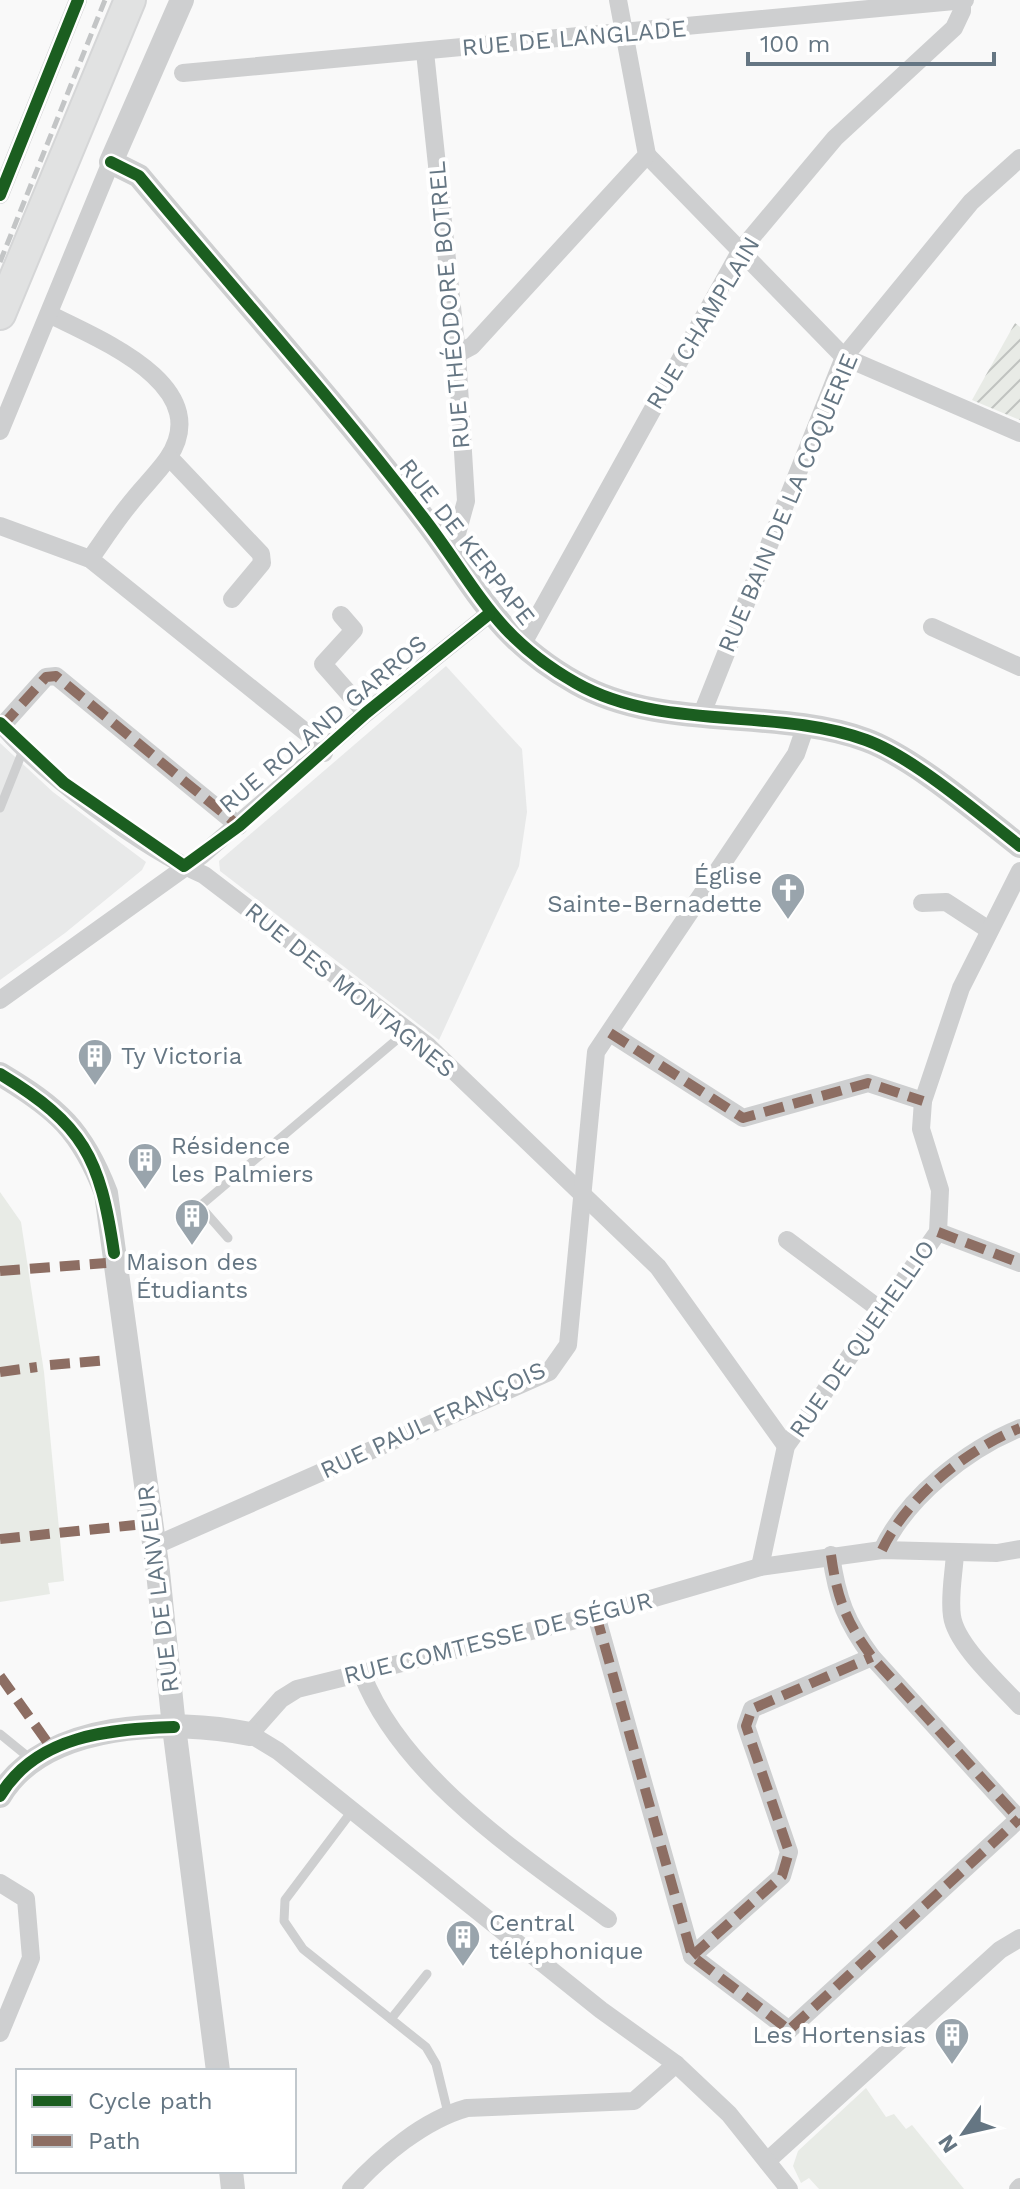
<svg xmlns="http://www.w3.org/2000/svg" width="1020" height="2189" font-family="'Work Sans',sans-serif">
  <defs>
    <pattern id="garden-furrows" width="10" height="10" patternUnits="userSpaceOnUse" patternTransform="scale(2)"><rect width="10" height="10" fill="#e8ebe6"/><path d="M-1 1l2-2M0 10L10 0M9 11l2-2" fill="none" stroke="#c0c3c0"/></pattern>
  </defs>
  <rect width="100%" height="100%" fill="#f9f9f9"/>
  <!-- built -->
  <g fill="#e8e9e9">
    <path d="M446 666 522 749 527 812 519 866 439 1040 220 871 219 861Z"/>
    <path d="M0 743 53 792 146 862 142 870 65 933 0 980Z"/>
  </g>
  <!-- green -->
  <g fill="#e8ebe6">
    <path d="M0 1192 21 1222 44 1372 64 1581 48 1583 50 1594 0 1602Z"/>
    <path d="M866 2088 886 2117 894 2114 906 2129 912 2125 964 2189H819L809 2178 801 2183 793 2166 798 2151Z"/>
  </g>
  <!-- garden -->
  <path fill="url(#garden-furrows)" d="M1015 323 1020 327V420L972 400Z"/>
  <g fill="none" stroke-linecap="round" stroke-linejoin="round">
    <!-- primary casing -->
    <g stroke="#d5d6d7" stroke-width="34">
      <path id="primary" d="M0 314 130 0"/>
    </g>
    <!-- service -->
    <g stroke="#cecfd0" stroke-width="9">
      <path d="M0 808 24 748"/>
      <path d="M228 1238 200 1206 407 1031"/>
      <path d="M0 1734 32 1760"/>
      <path d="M352 1811 285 1900 284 1921 303 1949 426 2047 436 2064 448 2113"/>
      <path d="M391 2019 427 1974"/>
    </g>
    <!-- minor -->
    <g stroke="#cecfd0" stroke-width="18">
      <path d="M425 52 457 354 466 501 453 548 447 554"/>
      <path d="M183 73 965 0"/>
      <path d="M647 155 844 357 1020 433"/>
      <path d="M0 195 78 0"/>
      <path d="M49 314C96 338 217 385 168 458 157 474 141 489 129 505 115 522 103 541 90 559"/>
      <path d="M457 354 472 346 647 155 618 0"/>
      <path d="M0 431 111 162"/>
      <path d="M169 457 261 554 262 563 232 599"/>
      <path d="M0 526 90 559 318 742 324 753"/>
      <path d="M341 615 354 630 323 664 366 713"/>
      <path d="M932 627 1020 667"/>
      <path d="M521 647 741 250 835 138 954 28 962 11V0"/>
      <path d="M701 716 844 357 971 202 1020 158"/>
      <path d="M0 723C42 774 143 848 204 875L428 1046 658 1267 786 1446"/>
      <path d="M2 726 46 677 56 676 239 826"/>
      <path d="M922 903 946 902 989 930"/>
      <path d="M0 1000 201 856 366 713 489 614"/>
      <path d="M610 1033 743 1118 868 1083 923 1101"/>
      <path d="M938 1232 1020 1263"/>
      <path d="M787 1240 882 1311"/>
      <path d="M154 1546 549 1372 568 1345 596 1052 796 754 805 728"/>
      <path d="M882 1550C907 1497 966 1450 1020 1428"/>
      <path d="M955 1553C954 1573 949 1596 952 1616 956 1645 1000 1684 1020 1706"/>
      <path d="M831 1555C837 1598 846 1622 872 1657L1020 1820"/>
      <path d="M760 1567 786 1446 938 1232 940 1190 921 1129 923 1101 961 988 1020 871"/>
      <path d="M596 1615 692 1956 789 2030 1019 1819"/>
      <path d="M362 1674C402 1777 521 1855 608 1919"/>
      <path d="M0 1883 26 1899 31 1958 0 2033"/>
      <path d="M692 1956 782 1876 789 1852 746 1726 752 1709 872 1657"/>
      <path d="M767 2161 1000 1950 1020 1938"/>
      <path d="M351 2189C381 2156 424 2120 467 2108L634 2101 676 2064"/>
      <path d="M789 2189 729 2114 676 2064 601 2010 278 1751 250 1734 281 1699 297 1689 596 1615 760 1567 882 1550 997 1553 1020 1549"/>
      <path d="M1018 2189 1020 2187"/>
    </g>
    <!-- tertiary -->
    <g stroke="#cecfd0" stroke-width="24">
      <path d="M182 0 111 162 139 176C233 289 333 399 422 516 476 586 493 636 576 683 662 732 776 707 866 740 913 757 979 814 1020 846"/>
      <path d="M0 1074C57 1108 82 1130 106 1193L158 1572 174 1727 218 2071"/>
      <path d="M0 1796C44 1721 174 1718 250 1734"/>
      <path d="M231 2171 233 2189"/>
    </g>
    <!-- primary -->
    <use href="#primary" stroke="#e1e2e2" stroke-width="30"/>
    <!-- rail -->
    <path stroke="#c3c5c6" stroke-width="5" stroke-dasharray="12 6" stroke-linecap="butt" d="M0 262 105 0"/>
    <!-- quiet -->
    <g stroke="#8d6e63" stroke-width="10" stroke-dasharray="20 10" stroke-linecap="butt">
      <path d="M2 726 46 677 56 676 239 826"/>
      <path d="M610 1033 743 1118 868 1083 923 1101"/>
      <path d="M938 1232 1020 1263"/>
      <path d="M0 1271 106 1263"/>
      <path d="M50 1365 109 1360"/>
      <path d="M0 1372 37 1367"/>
      <path d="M0 1539 135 1525"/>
      <path d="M882 1550C907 1497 966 1450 1020 1428"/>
      <path d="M831 1555C837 1598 846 1622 872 1657L1020 1820"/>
      <path d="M596 1615 692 1956 789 2030 1019 1819"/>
      <path d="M0 1676 53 1750"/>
      <path d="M692 1956 782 1876 789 1852 746 1726 752 1709 872 1657"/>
    </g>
    <!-- cycleway casing -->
    <g stroke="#fff" stroke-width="17">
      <g id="cycleway">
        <path d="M111 162 139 176C233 289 333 399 422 516 476 586 493 636 576 683 662 732 776 707 866 740 913 757 979 814 1020 846"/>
        <path d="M0 195 78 0"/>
        <path d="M0 723 64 783 184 866 239 826 366 713 489 614"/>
        <path d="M0 1074C84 1125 100 1157 114 1253"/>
        <path d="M0 1796C36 1735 111 1729 174 1727"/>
      </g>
    </g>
    <!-- cycleway -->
    <use href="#cycleway" stroke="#1b5e20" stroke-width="12"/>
  </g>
  <!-- icons -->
  <defs>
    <g id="church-pin" transform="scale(1.8)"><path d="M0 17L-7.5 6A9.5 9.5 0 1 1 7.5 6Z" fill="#99a4ac" stroke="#fff"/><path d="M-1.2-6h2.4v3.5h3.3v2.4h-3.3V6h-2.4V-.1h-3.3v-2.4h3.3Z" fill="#fff"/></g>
    <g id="building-pin" transform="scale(1.8)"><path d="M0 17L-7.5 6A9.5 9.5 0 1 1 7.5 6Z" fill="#99a4ac" stroke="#fff"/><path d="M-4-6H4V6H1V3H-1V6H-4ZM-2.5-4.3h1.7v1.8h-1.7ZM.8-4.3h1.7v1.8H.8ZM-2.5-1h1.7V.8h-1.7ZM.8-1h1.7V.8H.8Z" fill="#fff"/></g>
  </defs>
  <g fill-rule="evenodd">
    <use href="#church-pin" x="788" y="890"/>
    <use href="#building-pin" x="95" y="1056"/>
    <use href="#building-pin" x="145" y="1160"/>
    <use href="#building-pin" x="192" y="1216"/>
    <use href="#building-pin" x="463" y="1937"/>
    <use href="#building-pin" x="952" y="2035"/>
  </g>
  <g text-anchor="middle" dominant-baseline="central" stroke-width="8" stroke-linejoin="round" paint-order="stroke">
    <!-- street labels -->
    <g font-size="24" fill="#657683" stroke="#fff">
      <text transform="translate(574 38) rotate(-5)">RUE DE LANGLADE</text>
      <text transform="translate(449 305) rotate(-95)">RUE THÉODORE BOTREL</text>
      <text transform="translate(703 323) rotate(-59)">RUE CHAMPLAIN</text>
      <text transform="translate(788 503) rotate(-67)">RUE BAIN DE LA COQUERIE</text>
      <text transform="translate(467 542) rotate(52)">RUE DE KERPAPE</text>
      <text transform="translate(323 724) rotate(-40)">RUE ROLAND GARROS</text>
      <text transform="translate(350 990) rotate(39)">RUE DES MONTAGNES</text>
      <text transform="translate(862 1339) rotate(-55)">RUE DE QUEHELLIO</text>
      <text transform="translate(433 1420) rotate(-25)">RUE PAUL FRANÇOIS</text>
      <text transform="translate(158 1589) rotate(-97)">RUE DE LANVEUR</text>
      <text transform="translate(498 1638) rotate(-14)">RUE COMTESSE DE SÉGUR</text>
    </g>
    <!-- poi labels -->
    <g font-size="24" fill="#657683" stroke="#fff" text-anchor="start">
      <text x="762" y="876" text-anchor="end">Église<tspan x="762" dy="28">Sainte-Bernadette</tspan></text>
      <text x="121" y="1056">Ty Victoria</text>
      <text x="171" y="1146">Résidence<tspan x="171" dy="28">les Palmiers</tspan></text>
      <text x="192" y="1262" text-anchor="middle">Maison des<tspan x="192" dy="28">Étudiants</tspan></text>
      <text x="489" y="1923">Central<tspan x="489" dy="28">téléphonique</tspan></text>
      <text x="926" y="2035" text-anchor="end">Les Hortensias</text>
    </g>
  </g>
  <!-- legend -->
  <rect x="16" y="2069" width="280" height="104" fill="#ffffff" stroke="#c1c8cd" stroke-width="2"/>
  <rect x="32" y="2095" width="40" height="12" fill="#1b5e20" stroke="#c1c8cd" stroke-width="2"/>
  <text x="88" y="2109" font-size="24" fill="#657683">Cycle path</text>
  <rect x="32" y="2135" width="40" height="12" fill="#8d6e63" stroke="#c1c8cd" stroke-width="2"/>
  <text x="88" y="2149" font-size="24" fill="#657683">Path</text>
  <!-- north arrow -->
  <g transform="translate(964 2133) rotate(236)" stroke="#ffffff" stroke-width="6" paint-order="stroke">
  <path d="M0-6L14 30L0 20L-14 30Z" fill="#657683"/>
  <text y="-12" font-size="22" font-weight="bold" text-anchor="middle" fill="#657683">N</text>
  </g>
  <!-- scale -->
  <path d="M748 52v12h246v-12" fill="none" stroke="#657683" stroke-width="4"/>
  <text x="760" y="52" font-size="24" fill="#657683" stroke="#ffffff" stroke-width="6" paint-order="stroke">100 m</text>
</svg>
